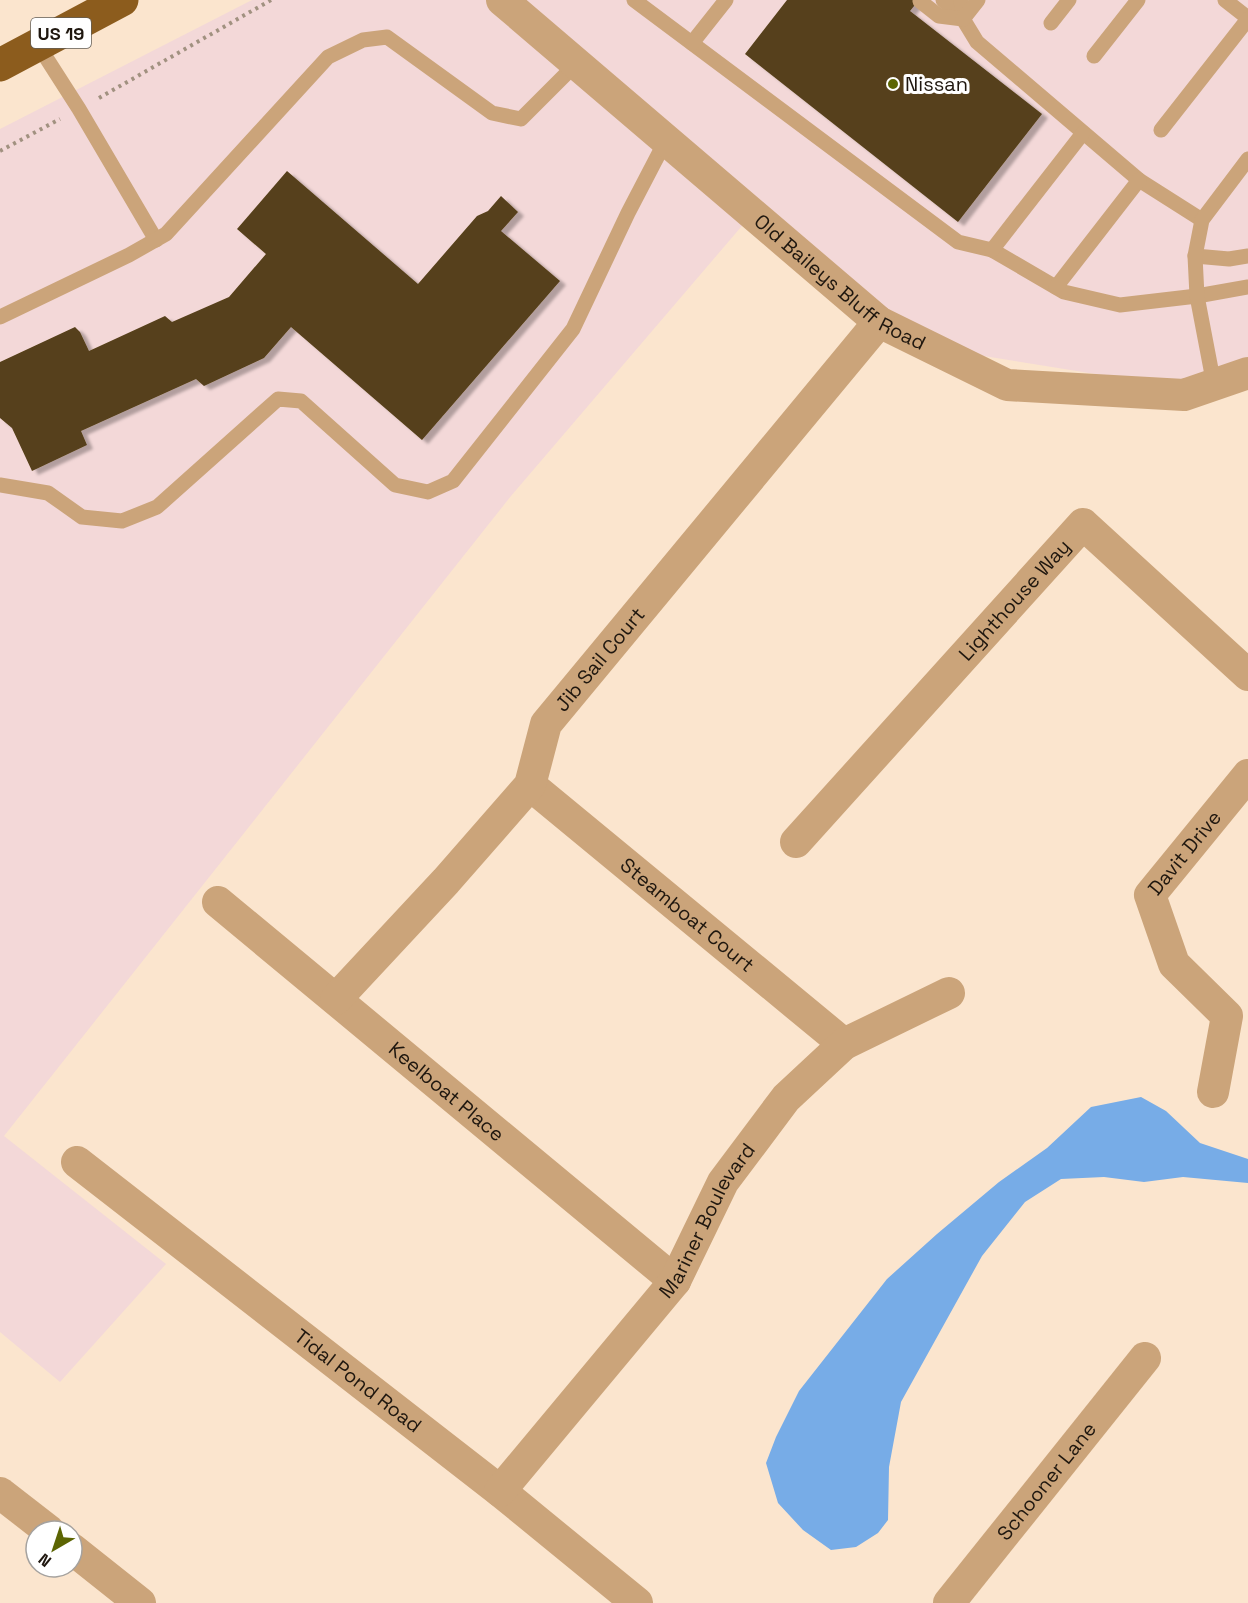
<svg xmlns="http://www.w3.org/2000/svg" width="1248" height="1603" font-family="'Space Grotesk',sans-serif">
  <defs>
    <filter id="shadow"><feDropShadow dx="6" dy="4" stdDeviation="1.5" flood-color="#0004"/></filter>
  </defs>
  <rect width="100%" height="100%" fill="#fbe5ce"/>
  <!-- commercial -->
  <path fill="#f3d8d8" d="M252 0H1248V367L1164 385 922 346 753 213 511 496 4 1136 166 1264 60 1382 0 1332V129Z"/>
  <!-- water -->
  <path fill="#77ace7" d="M1141 1097 1166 1111 1200 1143 1248 1159V1183L1183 1177 1144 1182 1104 1177 1061 1179 1025 1202 982 1256 901 1402 889 1467 888 1520 878 1533 856 1547 831 1550 803 1530 778 1503 766 1463 776 1437 799 1391 887 1279 937 1234 999 1182 1047 1148 1091 1107Z"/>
  <!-- building -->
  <g fill="#56401a" filter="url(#shadow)">
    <path d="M787 0H919L910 11 1042 114 958 222 745 54Z"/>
    <path d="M287 171 418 284 477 216 488 211 501 196 518 212 501 231 560 281 422 440 291 327 264 358 204 386 196 379 81 431 87 445 32 471 12 428 0 418V362L75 327 80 332 89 351 165 316 172 322 229 297 266 254 237 229Z"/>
  </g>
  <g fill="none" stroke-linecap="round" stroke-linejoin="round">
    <!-- path -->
    <g stroke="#a19180" stroke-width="4" stroke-dasharray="3 4.5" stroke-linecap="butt">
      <path d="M99 98 271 0"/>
      <path d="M0 151 60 119"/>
    </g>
    <!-- lane -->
    <g stroke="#cba47a" stroke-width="15">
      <path d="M634 0 958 242 992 250 1064 292 1120 305 1197 296 1248 287"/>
      <path d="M943 0 963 19"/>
      <path d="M961 0 963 19 977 42 1139 180 1202 220"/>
      <path d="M1225 0 1248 18"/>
      <path d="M920 1 939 16 963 19"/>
      <path d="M963 19 978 0"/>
      <path d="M1051 23 1069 0"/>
      <path d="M692 43 726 0"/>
      <path d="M38 45 79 109 156 240"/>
      <path d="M1094 56 1138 0"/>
      <path d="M1161 130 1248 19"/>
      <path d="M992 250 1083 133"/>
      <path d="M1195 256 1229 259 1248 256"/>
      <path d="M1056 287 1139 180"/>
      <path d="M0 317 129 255 166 234 328 57 363 40 387 37 492 113 521 119 576 64"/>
      <path d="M1214 385 1197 296 1195 256 1202 220 1248 159"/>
      <path d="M0 485 48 493 82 517 122 521 157 507 278 399 301 401 395 485 428 492 453 481 573 329 628 213 666 140"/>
    </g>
    <!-- street -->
    <g stroke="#cba47a" stroke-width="32">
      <path id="s1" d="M502 0 879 322 1007 385 1184 395 1248 373"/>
      <path id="s2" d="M530 785 844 1044"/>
      <path id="s3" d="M796 842 1083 524 1248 675"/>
      <path id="s4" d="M218 902 675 1281"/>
      <path id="s5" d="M336 999 446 881 530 785 546 724 879 322"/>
      <path id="s6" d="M1213 1092 1227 1016 1174 964 1150 895 1248 775"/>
      <path id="s7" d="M77 1162 500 1491 637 1603"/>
      <path id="s8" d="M500 1491 675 1281 723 1182 786 1098 844 1044 949 993"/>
      <path d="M0 1493 49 1531"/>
      <path d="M72 1549 140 1603"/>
      <path id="s9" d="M949 1603 1145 1358"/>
    </g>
    <!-- highway -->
    <path stroke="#8c5c1d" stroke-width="33" d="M0 65 122 0"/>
  </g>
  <!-- markers -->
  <circle fill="#5c6503" stroke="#fff" stroke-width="2" cx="893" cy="84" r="6"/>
  <g text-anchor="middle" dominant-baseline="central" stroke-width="6" stroke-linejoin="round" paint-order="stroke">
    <!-- shield labels -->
    <rect fill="#fff" stroke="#625d57" stroke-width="1.5" x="31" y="18" width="60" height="30" rx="4.5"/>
    <g font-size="18" font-weight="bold" fill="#1f170f">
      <text x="61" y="33">US 19</text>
    </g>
    <!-- poi labels -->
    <g font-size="20" fill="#1f170f" stroke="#fff" text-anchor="start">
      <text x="905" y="84">Nissan</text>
    </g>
    <!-- street labels -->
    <g font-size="20" fill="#1f170f" stroke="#fff">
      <text stroke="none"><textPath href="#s1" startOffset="441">Old Baileys Bluff Road</textPath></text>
      <text stroke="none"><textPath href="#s3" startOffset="326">Lighthouse Way</textPath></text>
      <text stroke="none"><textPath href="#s5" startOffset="436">Jib Sail Court</textPath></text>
      <text stroke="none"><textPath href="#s6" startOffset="279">Davit Drive</textPath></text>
      <text stroke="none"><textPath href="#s2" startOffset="204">Steamboat Court</textPath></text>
      <text stroke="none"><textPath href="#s4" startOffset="297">Keelboat Place</textPath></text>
      <text stroke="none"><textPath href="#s8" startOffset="342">Mariner Boulevard</textPath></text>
      <text stroke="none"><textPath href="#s7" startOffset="356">Tidal Pond Road</textPath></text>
      <text stroke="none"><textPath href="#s9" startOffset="156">Schooner Lane</textPath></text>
    </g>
  </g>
  <!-- north arrow -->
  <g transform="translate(54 1549) rotate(219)"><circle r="28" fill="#ffffff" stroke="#a5a29f" stroke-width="1.5"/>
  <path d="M0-4.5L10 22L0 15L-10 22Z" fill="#5c6503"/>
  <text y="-9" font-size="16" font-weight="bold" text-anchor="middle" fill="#1f170f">N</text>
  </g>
</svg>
